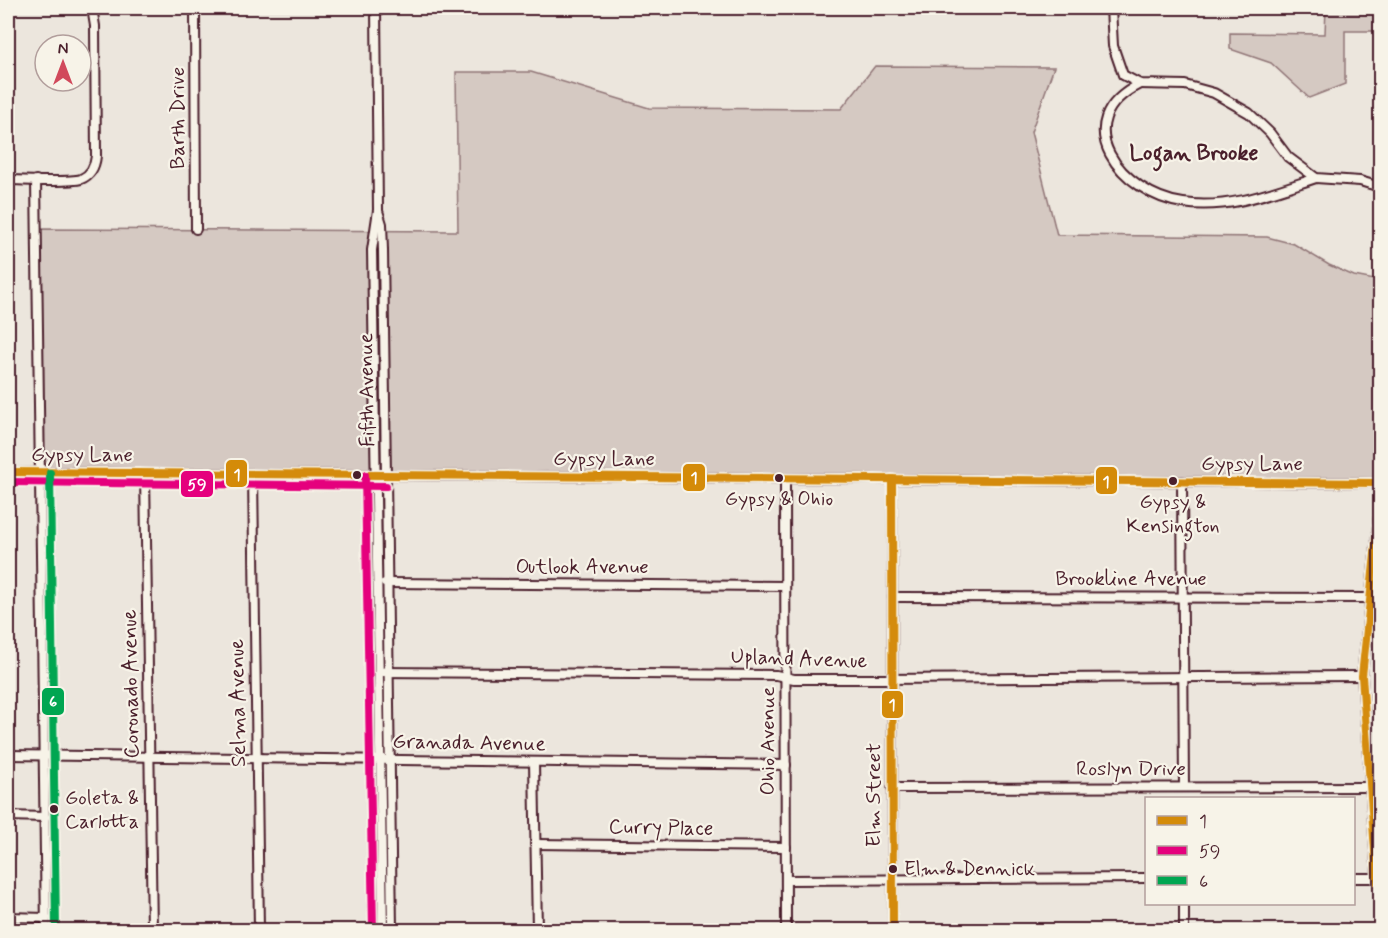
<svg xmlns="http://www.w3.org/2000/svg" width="1388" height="938" font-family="Mynerve,sans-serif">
  <rect width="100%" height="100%" fill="#ece6dd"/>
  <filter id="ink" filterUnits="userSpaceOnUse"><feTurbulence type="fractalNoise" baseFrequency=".0167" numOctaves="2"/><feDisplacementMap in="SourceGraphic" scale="12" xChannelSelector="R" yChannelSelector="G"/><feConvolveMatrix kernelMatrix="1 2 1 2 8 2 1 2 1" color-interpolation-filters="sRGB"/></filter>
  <g filter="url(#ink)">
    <!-- built -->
    <path fill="#e0d7d0" d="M1380 507V631L1367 630Z"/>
    <!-- green -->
    <g fill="#d5c9c2" stroke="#907476" stroke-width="1.5">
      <path d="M1326 8H1380V31H1345V84L1309 98 1271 63 1230 49V33L1325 34Z"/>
      <path d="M875 66 1054 67 1031 132 1057 235 1267 237 1294 244 1329 265 1354 276 1380 281V483L386 476 392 930H383L375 476 40 473 37 229 458 231 456 72H531L649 108 841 109Z"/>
    </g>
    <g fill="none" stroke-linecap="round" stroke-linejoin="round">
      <!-- minor casing -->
      <g stroke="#4a1f2b" stroke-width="12">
        <g id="minor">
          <path d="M195 8 196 229"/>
          <path d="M376 8 378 210 372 250 383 930"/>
          <path d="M1111 8 1113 46 1123 75 1140 84 1185 85 1214 93 1249 113 1270 133 1288 157 1316 178 1360 181 1380 187"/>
          <path d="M1140 84C1064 122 1122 194 1183 203 1229 210 1273 192 1316 178"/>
          <path d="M8 180C23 180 69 183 81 179 91 175 95 166 96 156L95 26 92 8"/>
          <path d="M36 180 46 930"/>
          <path d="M378 211 382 224 383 250 392 930"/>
          <path d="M8 472 1380 483"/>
          <path d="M145 474 152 930"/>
          <path d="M253 475 259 930"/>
          <path d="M785 479 786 930"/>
          <path d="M892 479 893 930"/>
          <path d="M1182 481 1184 787"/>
          <path d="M1380 507 1362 676 1377 878 1380 895"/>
          <path d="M385 583 785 586"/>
          <path d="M892 597 1371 598"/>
          <path d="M1367 630 1380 631"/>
          <path d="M379 672 776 675 794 679H882L1362 676"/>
          <path d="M8 755 786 765"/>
          <path d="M534 762 537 930"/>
          <path d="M892 788 1370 787"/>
          <path d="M8 816 45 817"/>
          <path d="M535 844 786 847"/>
          <path d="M1354 878H1377"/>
          <path d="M786 880 1146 878"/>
          <path d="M1184 904V930"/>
          <path d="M8 917 46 918"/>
        </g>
      </g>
      <!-- minor -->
      <use href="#minor" stroke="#f7f3e8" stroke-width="8"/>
      <!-- bus-1 casing -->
      <g stroke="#f7f3e8" stroke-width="12">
        <g id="bus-1">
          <path d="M8 472 1380 483"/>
          <path d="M892 479 893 930"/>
          <path d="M1380 507 1362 676 1377 878 1380 895"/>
        </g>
      </g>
      <!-- bus-2 casing -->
      <g stroke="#f7f3e8" stroke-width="12">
        <g id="bus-2">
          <path d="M365 475 373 930"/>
          <path d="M8 482 386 486"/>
        </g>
      </g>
      <!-- bus-3 casing -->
      <g stroke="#f7f3e8" stroke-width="12">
        <path id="bus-3" d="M50 473 56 930"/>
      </g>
      <!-- bus-1 -->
      <use href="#bus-1" stroke="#d48b09" stroke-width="8"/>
      <!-- bus-2 -->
      <use href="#bus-2" stroke="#e5007d" stroke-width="8"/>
      <!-- bus-3 -->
      <use href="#bus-3" stroke="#00a651" stroke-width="8"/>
    </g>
  </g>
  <!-- markers -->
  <g fill="#4a1f2b" stroke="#f7f3e8" stroke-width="2">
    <circle cx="357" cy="475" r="5"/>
    <circle cx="779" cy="478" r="5"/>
    <circle cx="1173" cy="481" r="5"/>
    <circle cx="54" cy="809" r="5"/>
    <circle cx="893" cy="869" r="5"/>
  </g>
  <g text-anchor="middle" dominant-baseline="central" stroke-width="4.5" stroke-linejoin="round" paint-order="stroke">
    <!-- bus labels -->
    <g font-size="20" fill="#4a1f2b" stroke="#f7f3e8">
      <text x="779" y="499">Gypsy &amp; Ohio</text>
      <text x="1173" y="502">Gypsy &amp;<tspan x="1173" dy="24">Kensington</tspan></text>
      <text x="65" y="798" text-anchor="start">Goleta &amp;<tspan x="65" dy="24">Carlotta</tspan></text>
      <text x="904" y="869" text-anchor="start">Elm &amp; Dennick</text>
    </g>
    <!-- street labels -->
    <g font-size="21" fill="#4a1f2b" stroke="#f7f3e8">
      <text transform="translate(178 118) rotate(-90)">Barth Drive</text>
      <text transform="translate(367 390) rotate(-91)">Fifth Avenue</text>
      <text x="82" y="455">Gypsy Lane</text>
      <text x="604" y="459">Gypsy Lane</text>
      <text x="1252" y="464">Gypsy Lane</text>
      <text x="582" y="567">Outlook Avenue</text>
      <text x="1131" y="579">Brookline Avenue</text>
      <text transform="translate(799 659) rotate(2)">Upland Avenue</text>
      <text transform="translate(131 684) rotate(-91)">Coronado Avenue</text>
      <text transform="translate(238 703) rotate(-91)">Selma Avenue</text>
      <text transform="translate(768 741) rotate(-90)">Ohio Avenue</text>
      <text transform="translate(469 743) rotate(1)">Granada Avenue</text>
      <text x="1131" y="769">Roslyn Drive</text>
      <text transform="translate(874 795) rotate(-90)">Elm Street</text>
      <text transform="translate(661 828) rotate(1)">Curry Place</text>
    </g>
    <!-- neighbourhood labels -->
    <g font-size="22" font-weight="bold" fill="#4a1f2b" stroke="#f7f3e8">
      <text x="1194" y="154">Logan Brooke</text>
    </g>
  </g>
  <g stroke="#f7f3e8" stroke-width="2">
    <rect x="225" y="459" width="23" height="29" rx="6" fill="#d48b09"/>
    <rect x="682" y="463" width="24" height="29" rx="6" fill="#d48b09"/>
    <rect x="1095" y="466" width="23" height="29" rx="6" fill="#d48b09"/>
    <rect x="180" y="470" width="34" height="28" rx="6" fill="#e5007d"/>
    <rect x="41" y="687" width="24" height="29" rx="6" fill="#00a651"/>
    <rect x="881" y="690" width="23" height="29" rx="6" fill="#d48b09"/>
  </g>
  <g font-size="16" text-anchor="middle" font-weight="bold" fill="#fff">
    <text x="237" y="480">1</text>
    <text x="694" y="483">1</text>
    <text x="1106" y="487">1</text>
    <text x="197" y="490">59</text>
    <text x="53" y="707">6</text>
    <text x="892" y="710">1</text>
  </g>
  <!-- margin -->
  <rect width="1388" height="938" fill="none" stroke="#f7f3e8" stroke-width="30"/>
  <rect x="15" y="15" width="1358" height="908" fill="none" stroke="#4a1f2b" stroke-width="2" filter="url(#ink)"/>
  <!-- legend -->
  <rect x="1145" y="797" width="210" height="108" fill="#f7f3e8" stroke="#b29e9c" stroke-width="1.5"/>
  <rect x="1157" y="816" width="30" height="9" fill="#d48b09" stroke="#b29e9c" stroke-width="1.5"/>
  <text x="1199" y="827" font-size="18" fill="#4a1f2b">1</text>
  <rect x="1157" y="846" width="30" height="9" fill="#e5007d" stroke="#b29e9c" stroke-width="1.5"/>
  <text x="1199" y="857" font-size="18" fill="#4a1f2b">59</text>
  <rect x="1157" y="876" width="30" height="9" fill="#00a651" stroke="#b29e9c" stroke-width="1.5"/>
  <text x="1199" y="887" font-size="18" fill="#4a1f2b">6</text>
  <!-- north arrow -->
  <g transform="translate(63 63)"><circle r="28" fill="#f7f3e8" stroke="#b29e9c" stroke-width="1.5"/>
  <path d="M0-4.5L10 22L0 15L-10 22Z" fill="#d1495b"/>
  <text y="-9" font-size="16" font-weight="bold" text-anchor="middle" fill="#4a1f2b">N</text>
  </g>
</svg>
